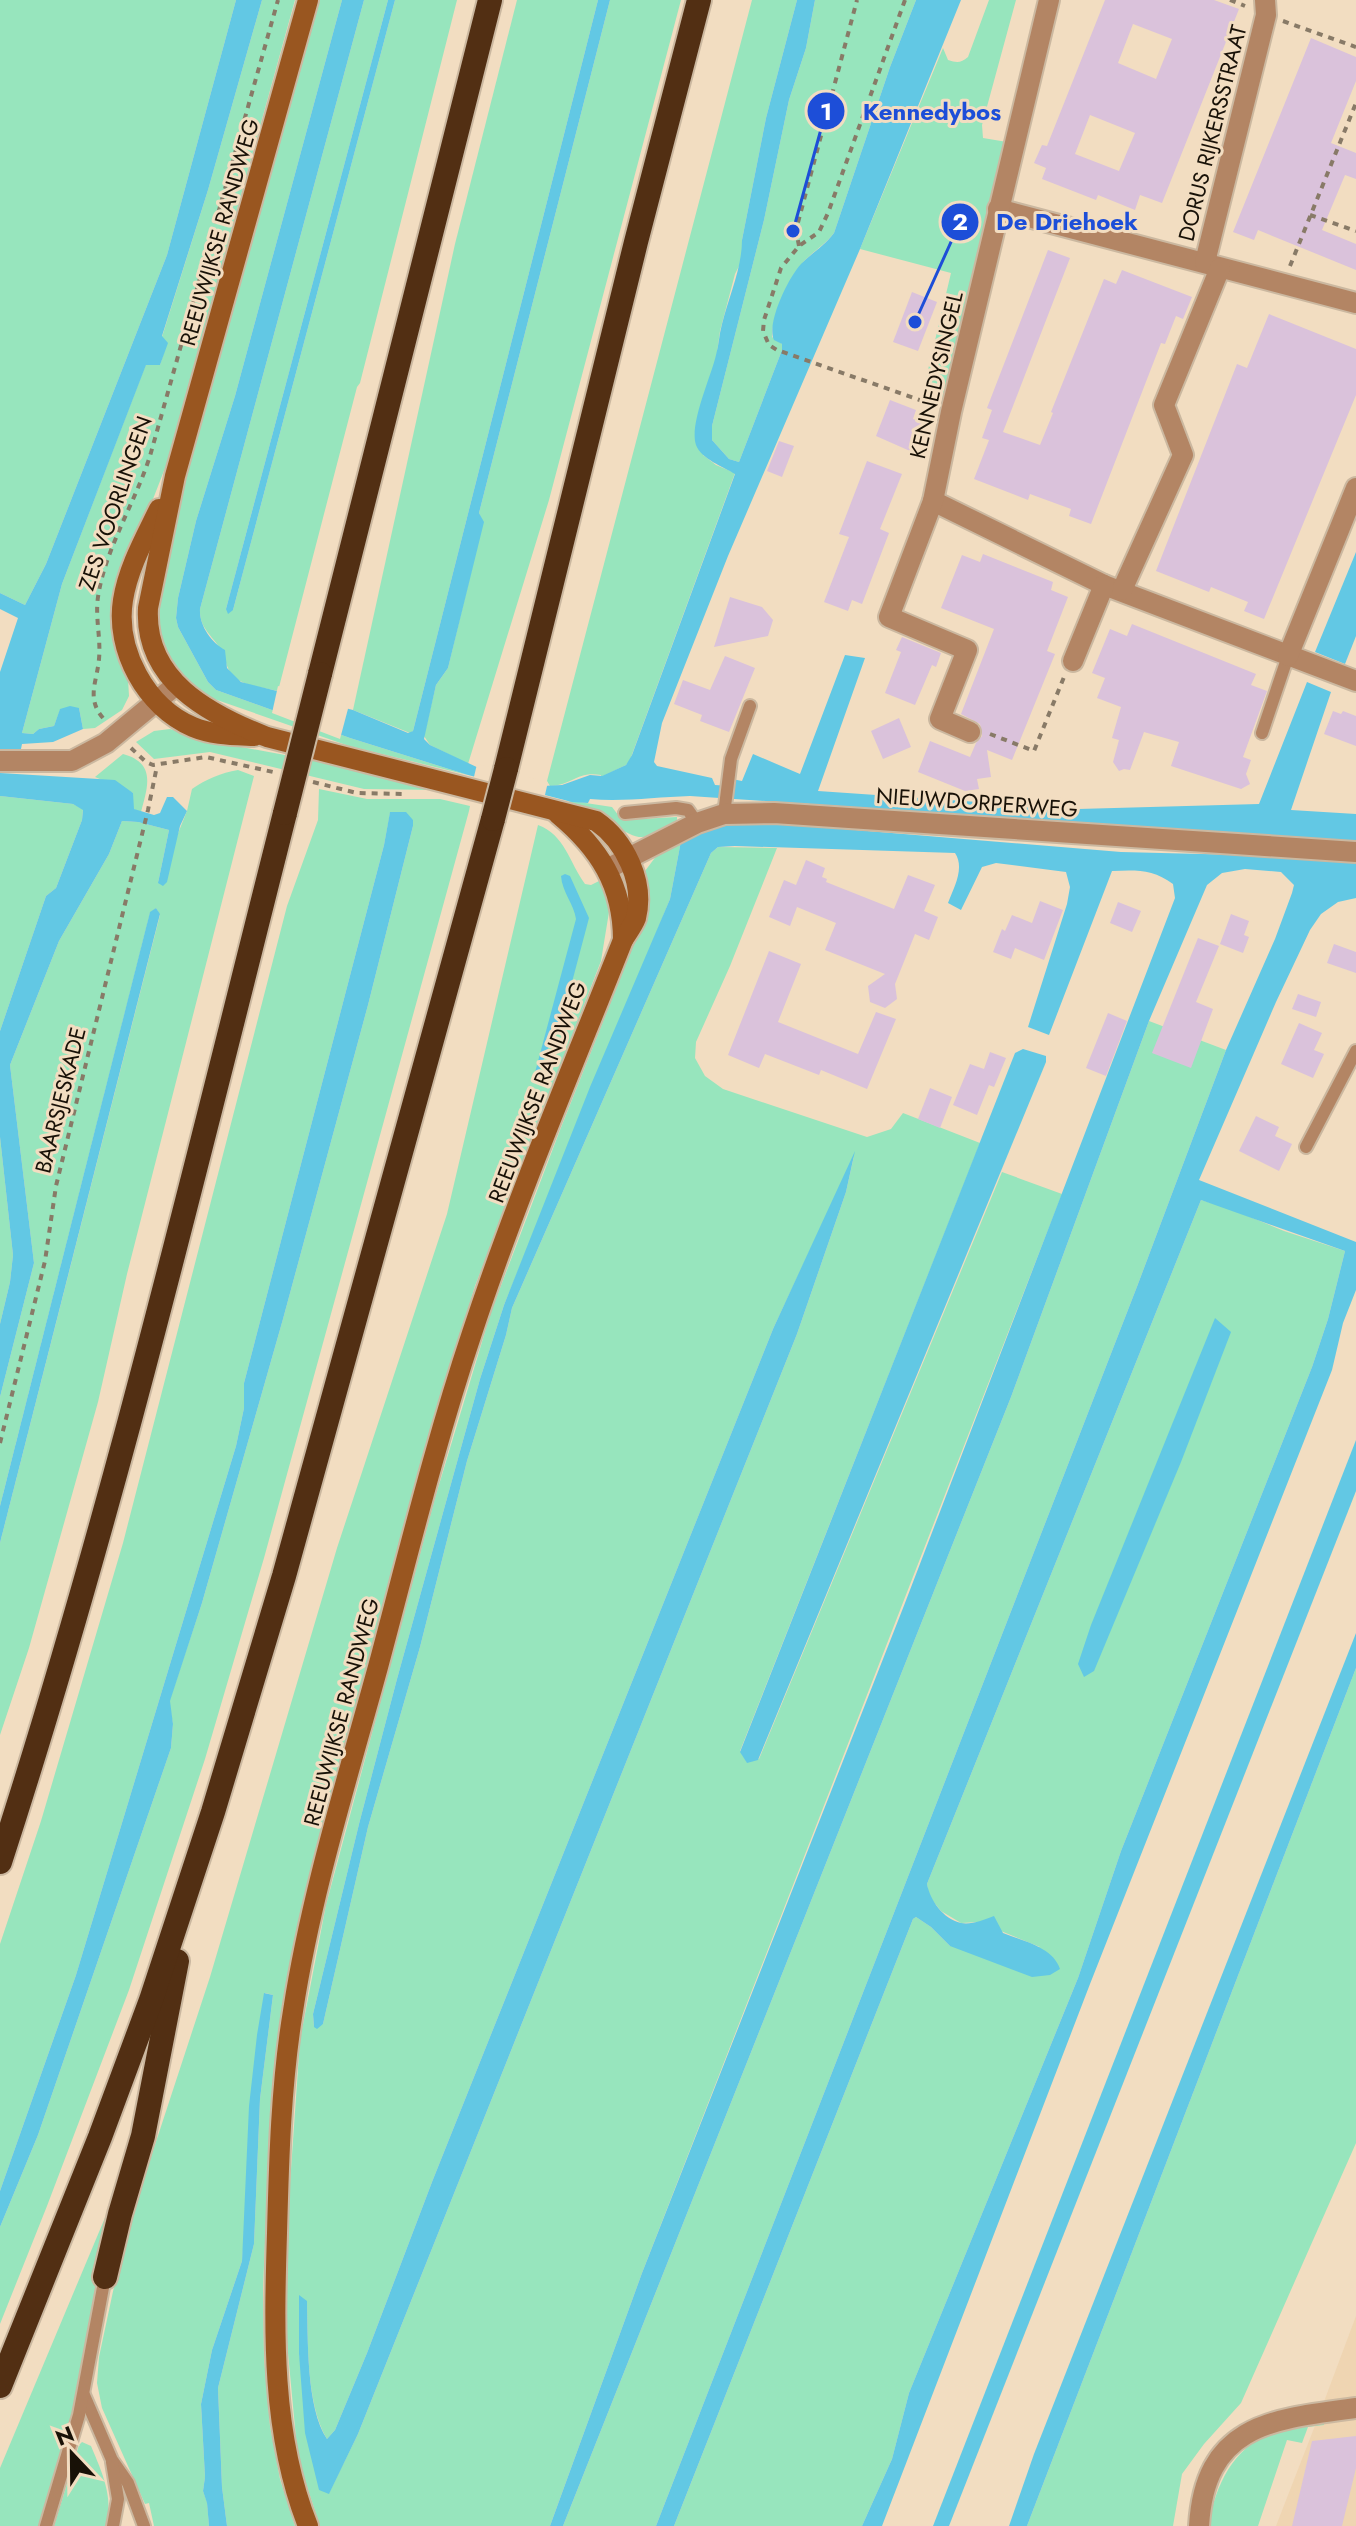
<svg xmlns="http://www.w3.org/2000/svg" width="1356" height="2526" font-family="Jost,sans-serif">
  <rect width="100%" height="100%" fill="#f2ddc1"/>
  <!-- built -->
  <path fill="#efd5b2" d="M1356 2316V2526H1276L1316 2423Z"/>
  <!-- green -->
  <g fill="#97e5bd" fill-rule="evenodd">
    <path d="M0 0H236L167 255 46 564 25 605 0 593Z"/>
    <path d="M262 0H295L167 463 115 597 118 650 128 679 129 696 122 710 95 728 83 729 79 708 60 710 54 726 39 729 33 734 22 733 62 584 146 364 160 365 167 343 162 337 208 190Z"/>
    <path d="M320 0H342L235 396 196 521 178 598 176 618 178 627 208 682 216 690 350 738 468 775 349 746 214 699 184 681 162 651 156 611 180 499Z"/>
    <path d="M364 0H388L226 609 233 610 395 0H457L360 383 357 387 278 691C266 688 251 687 240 681 226 674 227 660 220 648 211 635 199 627 200 609Z"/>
    <path d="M517 0H598L413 731 410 733 353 710 455 244Z"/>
    <path d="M610 0H681L549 500 468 764 430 745 424 736 436 685 448 668 483 522 479 513Z"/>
    <path d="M752 0H797L766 118 742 240V260L735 274 720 331 703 455 716 465 735 473 630 760 626 765 601 777V775C576 771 574 785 550 786L547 781Z"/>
    <path d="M815 0H916L890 67 834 233C824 246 809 254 801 265 789 281 771 317 772 337L782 344V350L739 462 729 459 712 440V426L764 220 789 100 806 48Z"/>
    <path d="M989 0H1016L982 125 983 138 1007 142 947 396 939 398 923 391 951 273 860 249 943 48 948 60C957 63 961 63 968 57Z"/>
    <path d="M170 729 214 742 339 765 436 790 364 789 210 752 154 759 136 742 154 731Z"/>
    <path d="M123 754C156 763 148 786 141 812L133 809V793L95 777Z"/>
    <path d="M238 770 254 776 127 1274 98 1402 29 1648 0 1735V1543L160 915 156 908 150 913 0 1506V1397L34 1263 10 1065 59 941 109 854 122 821 138 822 169 830 158 883 187 811 192 789C206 779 221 773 238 770Z"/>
    <path d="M319 789 367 799H440L470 806 469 811 264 1558 205 1759 129 1990 47 2206 0 2324V2227L38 2135 171 1748 173 1724 169 1702 202 1603 283 1319 368 1005 413 826V820L390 813 384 845 244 1383V1408L236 1446 76 1975 0 2191V1944L41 1821 123 1543 287 906 318 820Z"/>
    <path d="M0 796 73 804 83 809 82 820 56 888 46 896 0 1031Z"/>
    <path d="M566 800 612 807 622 820 677 817V824C646 838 641 845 613 823 600 814 581 808 566 800Z"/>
    <path d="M538 825C565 835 569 862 585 884L591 885 603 879 609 912 601 961 475 1286 425 1450 318 1850 297 1931 286 1986 271 2103 263 2288 264 2358 270 2426 280 2479 295 2526H227L222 2487 218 2388 254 2244 260 2099 273 1995 265 1993 242 2261 212 2350 201 2404 205 2477 203 2491 207 2502 209 2526H154L149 2503 145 2504 102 2408 97 2383 99 2357 118 2268 131 2218 210 1977 337 1548 447 1214Z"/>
    <path d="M681 841 670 899 504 1305 480 1379 397 1679 359 1824 313 2014 314 2027 323 2024 368 1827 420 1647 467 1461 506 1335 512 1308 711 853 718 847 777 848 730 966 696 1042 695 1058 705 1076 723 1089 867 1137 891 1129 903 1113 980 1143 740 1751 747 1762 759 1759 1002 1172 1062 1194 642 2273 550 2526H320L298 2459 286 2332 289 2198 300 2040 326 1905 435 1498 491 1312 560 1130 639 931 646 898 645 871 660 851ZM854 1156 846 1192 797 1334 358 2434 329 2493 299 2354 307 2301C308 2342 306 2404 327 2439L335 2430 367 2353 432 2182 773 1329Z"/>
    <path d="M1149 1021 1226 1050 1138 1284 656 2526H563L1011 1397Z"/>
    <path d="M0 1137 13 1255 10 1282 0 1324Z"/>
    <path d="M1201 1200 1231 1209 1284 1231 1345 1251 1328 1319 1312 1367 1121 1851 1078 1978 909 2393 892 2459 862 2526H674L913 1919 916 1917 931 1927 950 1946 1040 1947 979 1922 961 1923 941 1911 929 1896 927 1884Z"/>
    <path d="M1356 1668V2143L1241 2403 1204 2444 1182 2474 1173 2526H1027Z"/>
    <path d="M112 2201 73 2409 43 2514 39 2526H0V2468Z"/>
    <path d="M1324 2420V2425L1308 2427 1302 2443 1287 2440 1258 2526H1208C1217 2481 1234 2445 1280 2429 1294 2424 1310 2423 1324 2420Z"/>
    <path d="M82 2442 91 2446C102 2472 114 2498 106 2526H54L79 2445Z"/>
  </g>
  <!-- water -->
  <g fill="#62c8e4">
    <path d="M236 0H262L208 190 162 336 168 343 160 365H146L62 584 22 733 33 734 39 729 54 726 60 709 70 706 79 708 83 729 53 742 22 744 21 749H0V672L18 618 0 609V593L25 605 46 564 167 255Z"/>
    <path d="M342 0H364L200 609C199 625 211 642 225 650L227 668 241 682 353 710 408 733 413 731 598 0H610L479 513 484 522 448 668 436 685 424 739 430 745 483 770 543 786 562 785 590 775 602 776 626 765 632 755 735 474C724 467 701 459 696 445 689 424 711 377 716 355 719 345 719 334 722 324 729 296 742 268 742 240L766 118 797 0H815L806 48 789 100 764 220 712 426V440L729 459 739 462 782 350V344L774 340C766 324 788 278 801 264 812 253 824 246 834 233L890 67 916 0H961L860 249 728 556 662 723 654 762 657 766 712 778 715 785 729 786 732 779 742 781 753 754 800 774 845 655 865 658 818 791 1078 809 1259 804 1307 682 1331 692 1291 810 1356 814V841L690 796C656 797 623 802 590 799L588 803 572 802 468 775 350 738 216 690 208 682 178 627 176 618 178 598 196 521 235 396Z"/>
    <path d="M388 0H395L233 610 228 614 226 609Z"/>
    <path d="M1356 552V636L1345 664 1315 652Z"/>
    <path d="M0 773 115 780 133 793 134 809 154 815 160 813 167 797H173L187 811 180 826 167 882 163 886 158 883 169 830 138 822 122 821 109 854 59 941 10 1065 34 1263 0 1397V1324L10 1282 13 1255 0 1137V1031L46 896 56 888 82 820 83 810 73 804 0 796Z"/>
    <path d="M390 812H406L413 820V826L368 1005 283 1319 202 1603 170 1701 173 1724 171 1748 38 2135 0 2227V2191L76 1975 236 1446 244 1408V1383L384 845Z"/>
    <path d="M759 822 1121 852 1277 856 1356 862V898L1338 902 1321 914 1310 930 1276 1002 1199 1180 1356 1242V1290L1343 1323 1332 1370 1090 1984 882 2526H862L892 2459 909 2393 1078 1978 1121 1851 1312 1367 1328 1319 1345 1251 1201 1200 927 1884C930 1900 943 1919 961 1923 971 1925 984 1920 994 1916L1003 1933C1023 1941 1053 1947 1060 1969L1050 1975 1032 1977 950 1946 931 1927 916 1917 913 1919 674 2526H656L1138 1284 1226 1050 1275 939 1292 893 1294 885 1281 872 1245 869 1222 873 1207 885 1149 1021 1011 1397 563 2526H550L642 2273 905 1603 1175 898 1173 884C1153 869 1136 870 1112 871L1049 1035 1028 1027 1067 904 1070 887 1066 872 996 863 982 867 961 910 948 903C954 887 965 868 955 853L735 846 718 847 711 853 512 1308 506 1335 467 1461 420 1647 368 1827 323 2024 317 2029 314 2027 313 2014 359 1824 397 1679 480 1379 504 1305 590 1087 670 899 681 841 712 826Z"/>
    <path d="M565 874 570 876 589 918 567 1001 535 1081 533 1080 576 919C574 904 562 892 561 876Z"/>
    <path d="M156 908 160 914 0 1543V1506L150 912Z"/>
    <path d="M1023 1049 1046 1056V1062L758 1760 747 1763 740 1752 1015 1053Z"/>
    <path d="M855 1151 846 1192 797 1334 358 2434 329 2494 319 2490 305 2433 299 2354V2295L307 2301C308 2338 306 2408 327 2439L335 2430 367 2353 432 2182 773 1329Z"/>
    <path d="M1215 1318 1231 1332 1181 1462 1094 1671 1084 1677 1078 1664 1091 1625Z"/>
    <path d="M1356 1440V1491L949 2526H933Z"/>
    <path d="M1356 1633V1668L1027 2526H1009L1034 2454Z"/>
    <path d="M264 1993 273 1995 260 2099 254 2244 218 2388 222 2487 227 2526H209L207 2503 203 2491 205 2477 201 2404 212 2350 242 2261 249 2106 257 2035Z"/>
  </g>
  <!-- pier -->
  <g fill="#f2ddc1">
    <path d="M278 686 349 705 340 739 272 713Z"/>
    <path d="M477 764 548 782 544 799 473 781Z"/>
  </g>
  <!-- building -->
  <g fill="#dac2db" fill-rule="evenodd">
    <path d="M1105 0H1214L1239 9 1162 203 1140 195 1135 210 1098 195 1096 200 1042 179 1046 168 1034 163 1042 145 1047 146ZM1133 24 1172 39 1156 79 1118 63ZM1090 115 1135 133 1119 171 1075 154Z"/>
    <path d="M1311 38 1356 57V81L1331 143 1356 153V179L1345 175 1322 230 1356 244V270L1258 230 1254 240 1233 232Z"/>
    <path d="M1048 250 1070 258 1003 432 1040 445 1053 413 1051 412 1104 279 1116 284 1122 270 1192 297 1183 319 1176 316 1165 344 1161 343 1091 524 1069 516 1071 509 1030 494 1028 500 974 479 989 440 982 438 992 410 987 408Z"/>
    <path d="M912 292 937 302 918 351 893 342Z"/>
    <path d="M1269 314 1356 349V395L1264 619 1244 611 1248 602 1211 587 1209 592 1156 571 1237 364 1247 368Z"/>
    <path d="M890 400 916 410 913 419 922 422 910 451 876 436Z"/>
    <path d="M779 441 794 446 782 477 767 471Z"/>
    <path d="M867 461 902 474 880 529 889 533 862 604 852 600 848 611 824 602 849 537 839 534Z"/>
    <path d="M983 554 1053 582 1051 590 1068 597 1047 651 1055 654 1012 760 987 750 991 777 977 779 979 789 965 791 918 772 930 741 970 757 976 743 982 736 980 724 961 714 994 629 941 608 962 555 980 562Z"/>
    <path d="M730 597 762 607 773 620 768 636 714 647Z"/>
    <path d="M1132 624 1256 674 1251 685 1267 691 1243 757 1251 760 1246 774 1250 784 1241 789 1171 766 1179 742 1144 732 1130 770 1124 769 1119 771 1113 762 1119 740 1112 738 1121 707 1097 698 1105 678 1092 673 1110 629 1127 636Z"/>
    <path d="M902 637 941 653 936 667 932 665 915 705 885 693 901 652 896 650Z"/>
    <path d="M725 656 755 668 729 732 700 721 702 715 674 704 683 680 710 690Z"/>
    <path d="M1333 711 1341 714 1343 711 1356 716V746L1324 734Z"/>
    <path d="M899 718 911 747 883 759 871 731Z"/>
    <path d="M806 860 825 868 822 877 827 879 826 882 894 909 908 875 935 885 924 911 938 917 929 940 915 934 895 984 897 999 885 1008 870 1002 868 986 885 974 825 950 836 923 797 907 790 926 769 917 784 880 796 885Z"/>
    <path d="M1040 901 1063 910 1044 960 1015 948 1011 959 993 952 1002 929 1005 931 1012 915 1032 923Z"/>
    <path d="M1118 902 1141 911 1132 932 1110 923Z"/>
    <path d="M1231 914 1249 921 1244 935 1249 937 1243 953 1220 944Z"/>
    <path d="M1198 938 1219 946 1196 1002 1213 1009 1191 1068 1152 1053Z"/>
    <path d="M1334 944 1356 952V973L1327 963Z"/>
    <path d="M769 951 801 964 778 1022 858 1054 876 1012 896 1019 867 1089 821 1070 819 1075 765 1054 759 1068 728 1055Z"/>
    <path d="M1298 994 1321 1002 1316 1017 1292 1009Z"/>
    <path d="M1108 1013 1127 1021 1106 1076 1086 1068Z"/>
    <path d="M1299 1023 1322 1033 1314 1050 1324 1054 1313 1078 1281 1064Z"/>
    <path d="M990 1052 1006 1058 994 1087 989 1085 977 1115 953 1105 970 1064 984 1069Z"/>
    <path d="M930 1088 952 1097 940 1128 918 1119Z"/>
    <path d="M1256 1116 1279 1127 1275 1136 1292 1144 1279 1171 1239 1151Z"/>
    <path d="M1356 2436V2468L1342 2526H1292L1312 2441Z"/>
  </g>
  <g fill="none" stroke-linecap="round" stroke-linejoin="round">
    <!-- service casing -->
    <g stroke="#cbb8a0" stroke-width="16">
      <g id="service">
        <path d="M1262 733 1288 656"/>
        <path d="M625 813 676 808 688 810 697 823"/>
        <path d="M724 814 731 759 750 706"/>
        <path d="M1306 1147 1356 1051"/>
        <path d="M84 2395 112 2460 128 2483 144 2526"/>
        <path d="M112 2462 118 2499 113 2526"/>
        <path d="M46 2526 79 2415 105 2277"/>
      </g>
    </g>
    <!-- minor casing -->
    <g stroke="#cbb8a0" stroke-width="24">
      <g id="minor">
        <path d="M998 209 1356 303"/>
        <path d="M1205 262 1266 15 1265 0"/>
        <path d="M933 501 1104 585 1356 681"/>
        <path d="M1122 590 1183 455 1164 405 1220 268"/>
        <path d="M1288 656 1356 488"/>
        <path d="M1073 661 1104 585"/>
        <path d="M970 732 940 719 967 650 889 617 933 501 951 412 1049 0"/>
        <path d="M607 869 697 823 724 814 774 813 1356 852"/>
        <path d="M1199 2526C1205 2424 1272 2419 1356 2408"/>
      </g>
    </g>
    <!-- tertiary casing -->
    <g stroke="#cbb8a0" stroke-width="24">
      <path id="tertiary" d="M0 761H72L106 743 176 685"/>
    </g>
    <!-- secondary casing -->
    <g stroke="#cbb8a0" stroke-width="24">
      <g id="secondary">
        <path d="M159 509C145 538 128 568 123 600 115 650 146 707 193 727 212 735 233 735 254 736"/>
        <path d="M558 814C599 848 623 885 623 940"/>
        <path d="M308 2526C271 2433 274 2331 277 2233 279 2158 281 2084 293 2011 311 1894 347 1780 378 1667 408 1555 435 1443 472 1333 516 1200 571 1071 623 940 627 933 633 926 636 918 645 882 625 841 596 821L267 737C208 714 144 680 148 608L175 476 308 0"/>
      </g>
    </g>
    <!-- motorway casing -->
    <g stroke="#cbb8a0" stroke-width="28">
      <g id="motorway">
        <path d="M320 674 490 0"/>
        <path d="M506 769 636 242 699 0"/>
        <path d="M0 1862C112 1518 196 1164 285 813"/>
        <path d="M105 2277 120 2214 143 2136 177 1961"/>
        <path d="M0 2386 100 2137 151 2000 213 1812 284 1576 493 819"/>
      </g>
    </g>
    <!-- path -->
    <g stroke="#887a67" stroke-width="4" stroke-dasharray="6 6" stroke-linecap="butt">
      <path d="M905 0 828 213 819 232 799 246 781 268 764 320 763 331 769 345 777 350 934 405"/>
      <path d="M1230 0 1245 6"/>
      <path d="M1283 21 1356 47"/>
      <path d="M1310 215 1356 231"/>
      <path d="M799 246 796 230 857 0"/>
      <path d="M1290 266 1356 103"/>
      <path d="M103 718C86 698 97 682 99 659 101 638 95 618 98 597 105 549 135 503 150 456L278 0"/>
      <path d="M990 734 1034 751 1064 677"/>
      <path d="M131 748 146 762 153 765 206 757 273 772"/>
      <path d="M313 782 357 793 406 794"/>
      <path d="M0 1443 45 1261 56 1186 148 810 157 766"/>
    </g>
    <!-- service -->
    <use href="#service" stroke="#b38564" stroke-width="12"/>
    <!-- minor -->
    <use href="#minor" stroke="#b38564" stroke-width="20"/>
    <!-- tertiary -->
    <use href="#tertiary" stroke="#b38564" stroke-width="20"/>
    <!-- secondary -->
    <use href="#secondary" stroke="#995620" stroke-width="20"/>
    <!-- motorway -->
    <use href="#motorway" stroke="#522f13" stroke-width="24"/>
    <!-- motorway-bridge casing -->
    <g stroke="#cbb8a0" stroke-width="28" stroke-linecap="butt">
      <g id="motorway-bridge">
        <path d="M285 813 320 674"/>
        <path d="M493 819 506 769"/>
      </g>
    </g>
    <!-- motorway-bridge -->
    <use href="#motorway-bridge" stroke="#522f13" stroke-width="24"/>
  </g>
  <g text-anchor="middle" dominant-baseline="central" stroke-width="6" stroke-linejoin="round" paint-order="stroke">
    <!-- street labels -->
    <g font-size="22" fill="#181107" stroke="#f2ddc1">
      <text transform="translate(1212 133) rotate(-76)">DORUS RIJKERSSTRAAT</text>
      <text transform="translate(219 232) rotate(-74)">REEUWIJKSE RANDWEG</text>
      <text transform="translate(936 375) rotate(-77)">KENNEDYSINGEL</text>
      <text transform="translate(115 503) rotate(-71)">ZES VOORLINGEN</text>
      <text transform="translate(977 802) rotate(4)">NIEUWDORPERWEG</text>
      <text transform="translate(537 1092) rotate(-69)">REEUWIJKSE RANDWEG</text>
      <text transform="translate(60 1100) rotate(-76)">BAARSJESKADE</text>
      <text transform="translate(341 1712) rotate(-75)">REEUWIJKSE RANDWEG</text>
    </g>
  </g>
  <!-- callouts -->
  <path fill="none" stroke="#1d4ed8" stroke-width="3" d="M793 231L826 111M915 322L960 222"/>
  <g fill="#1d4ed8" stroke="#f2ddc1" stroke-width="3">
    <circle cx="793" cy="231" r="8"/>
    <circle cx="915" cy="322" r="8"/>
    <circle cx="826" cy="111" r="20"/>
    <circle cx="960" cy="222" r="20"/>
  </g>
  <g font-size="24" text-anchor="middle" font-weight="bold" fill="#fff">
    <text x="826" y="120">1</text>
    <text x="960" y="230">2</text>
  </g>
  <g font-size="24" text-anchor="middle" font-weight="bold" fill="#1d4ed8" stroke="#f2ddc1" stroke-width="6" stroke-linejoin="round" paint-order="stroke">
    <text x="932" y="120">Kennedybos</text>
    <text x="1067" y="230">De Driehoek</text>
  </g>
  <!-- north arrow -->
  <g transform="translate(72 2454) rotate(338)" stroke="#f2ddc1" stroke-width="6" paint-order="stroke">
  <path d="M0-6L14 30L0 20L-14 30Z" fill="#181107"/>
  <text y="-12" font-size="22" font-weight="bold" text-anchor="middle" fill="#181107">N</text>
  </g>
</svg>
